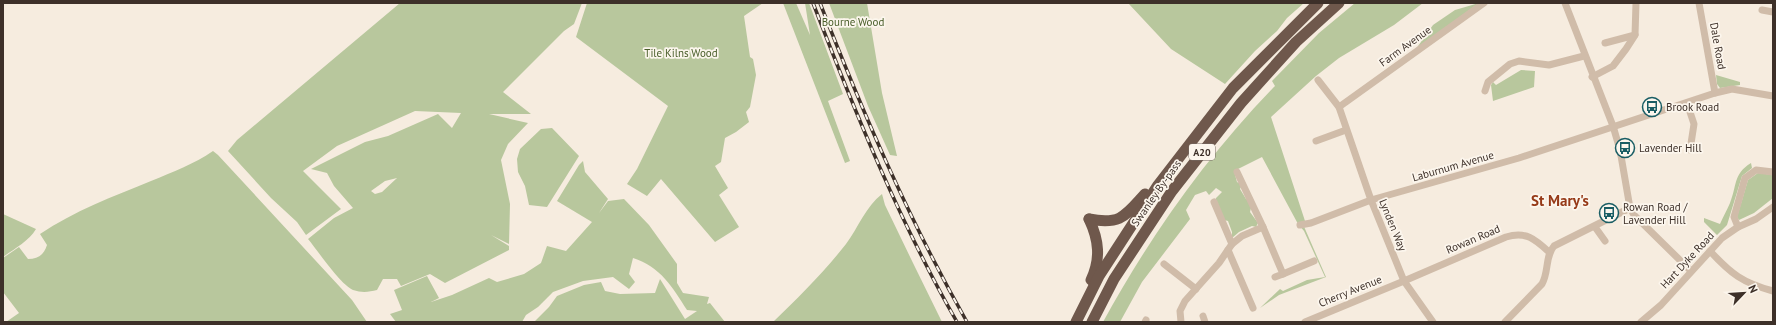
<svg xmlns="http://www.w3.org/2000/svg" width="1776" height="325" font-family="'PT Sans',sans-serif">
  <rect width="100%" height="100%" fill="#f6ecdf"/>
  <!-- green -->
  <g fill="#b8c79d" fill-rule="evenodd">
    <path d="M400 3H582L574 24 564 31 503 92 531 114H489L528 123 508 144 501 160 510 204 509 244 491 235 509 246V250L445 283 430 274 401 286 397 279H383L377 290C369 292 362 293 353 290 340 284 318 251 308 239L334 218 353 208 334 186 327 173 311 169 365 142 388 136 438 114 452 128 461 113 415 111 337 146 303 171 341 209 306 235 297 222 271 198 228 151 237 140ZM397 178 382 192 375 194 371 191 385 181Z"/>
    <path d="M587 3H763L744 16 750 57 753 59 756 75 750 107 746 112 749 122 736 132 725 138 721 162 715 166 728 188 719 195 739 227 715 242 661 179 647 196 627 184 637 169 668 106 576 37Z"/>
    <path d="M783 3H796L810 35 805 3H809L843 94 828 101 850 161 845 163Z"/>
    <path d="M829 3H867L882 93 897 156 890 155 868 106Z"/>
    <path d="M1128 3H1304L1287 18 1277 31 1255 51 1225 84 1171 49Z"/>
    <path d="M1355 3H1423L1394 25 1339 58 1316 76 1271 117 1305 221 1302 222 1326 277 1279 295 1260 308 1280 289 1283 291 1307 280 1325 277 1304 231 1298 224 1262 157 1234 171 1237 182 1242 185 1240 189 1246 199 1249 200 1251 208 1250 212 1258 223 1256 227 1252 226 1239 232 1232 238V232L1228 221 1224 220 1216 202V198L1222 192 1216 188 1209 195 1206 191 1195 195 1186 210 1190 219 1142 282 1120 322H1103C1150 236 1207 156 1275 86L1272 81 1319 33Z"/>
    <path d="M1479 3 1416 49 1433 25 1455 10Z"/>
    <path d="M1521 70 1535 71 1534 87 1493 101 1491 85 1493 82 1496 85Z"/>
    <path d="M1716 75 1740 82V85L1720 88 1717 84Z"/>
    <path d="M552 128 579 156 547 207 529 205 525 186 518 172 517 159 520 149 541 129Z"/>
    <path d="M213 151 218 155 352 300 367 322H6L19 313 3 292V258L19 247 28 259C38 259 44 255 47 245L40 234C74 211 114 196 151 181 173 172 194 164 213 151Z"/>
    <path d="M583 161 585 172 608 199 599 213 608 201 624 199 649 225 677 264V283L683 293 709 297 707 304 710 303 725 322H534L549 307 557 296 584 285 601 282 605 291 620 294 655 293 660 279 685 319 697 311 687 310C673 288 660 266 633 258L629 274 635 282 629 289 613 277 583 281 553 292 538 307 526 315 522 322H396L390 314 402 310 394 290 427 276 439 298 431 302 452 295 489 278 497 282 524 274 541 263 547 246 566 251 592 222 557 201 579 165Z"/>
    <path d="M1751 163 1752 168 1742 176 1727 225 1717 235 1704 222V218L1720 224C1723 217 1727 210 1730 203 1737 186 1733 174 1751 163Z"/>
    <path d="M1758 173 1773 175V198L1754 213 1739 220 1737 217 1748 180Z"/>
    <path d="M882 194 885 205 913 263 942 322H773C799 297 824 272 846 244 858 228 866 206 882 194Z"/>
    <path d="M3 214 36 229C29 241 14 249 3 257Z"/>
  </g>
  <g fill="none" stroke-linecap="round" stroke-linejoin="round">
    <!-- minor -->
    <g stroke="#d0bca9" stroke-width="7">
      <path d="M1565 3 1613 126 1620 150 1630 208 1634 215 1691 271"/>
      <path d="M1699 3 1715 93"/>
      <path d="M1762 10 1773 12"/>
      <path d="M1605 43 1635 35 1636 3"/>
      <path d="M1592 77 1613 66 1626 49 1635 35"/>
      <path d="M1318 80 1339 107 1371 200 1404 281 1433 322"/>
      <path d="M1485 91 1488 82 1510 64 1519 61 1549 65 1584 56"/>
      <path d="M1687 103 1694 124 1690 150"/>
      <path d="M1339 107 1484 3"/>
      <path d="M1316 141 1346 130"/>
      <path d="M1300 225 1311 223 1371 200 1519 158 1715 93 1732 89 1773 96"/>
      <path d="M1263 227 1283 274 1275 277"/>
      <path d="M1595 227 1605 241"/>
      <path d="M1738 227 1734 217 1745 178 1756 170 1773 172"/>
      <path d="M1232 244 1242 236 1263 227 1237 172"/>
      <path d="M1228 250 1253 308"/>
      <path d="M1710 251C1731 274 1743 283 1773 291"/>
      <path d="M1164 264 1196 289"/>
      <path d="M1283 274 1314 261"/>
      <path d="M1203 316 1205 322"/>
      <path d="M1145 322 1146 320"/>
      <path d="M1181 322 1180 311 1185 301 1219 263 1232 244 1214 202"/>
      <path d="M1305 322 1404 281 1506 237C1526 231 1535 239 1549 252"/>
      <path d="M1505 322 1542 284C1549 272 1545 256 1554 246L1630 208"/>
      <path d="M1641 322 1661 305 1722 238 1738 227 1756 219 1773 207"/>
    </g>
    <!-- trunk -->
    <g stroke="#6f584c" stroke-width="11">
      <path d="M1089 219C1121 225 1125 216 1145 194"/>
      <path d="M1089 219C1099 240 1101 259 1091 280"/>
      <path d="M1076 322 1099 276 1158 185 1233 88 1318 3"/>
      <path d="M1092 322 1114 279 1172 191 1241 103 1296 42 1339 3"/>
    </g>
    <!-- rail casing -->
    <g stroke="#3d3029" stroke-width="3.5">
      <g id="rail">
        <path d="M813 3C855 112 899 221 957 322"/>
        <path d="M820 3C863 113 909 220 967 322"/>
      </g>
    </g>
    <!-- rail -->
    <use href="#rail" stroke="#fcf6ed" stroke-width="2" stroke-dasharray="6" stroke-linecap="butt"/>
  </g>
  <!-- icons -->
  <defs>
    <g id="bus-ring" transform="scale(1)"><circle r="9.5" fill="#fcf6ed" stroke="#195d64" stroke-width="1.5"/><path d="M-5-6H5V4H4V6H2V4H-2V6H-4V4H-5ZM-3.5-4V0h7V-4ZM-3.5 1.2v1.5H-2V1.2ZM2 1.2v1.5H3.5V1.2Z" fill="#195d64"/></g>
  </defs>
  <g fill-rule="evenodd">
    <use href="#bus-ring" x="1652" y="107"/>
    <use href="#bus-ring" x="1625" y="148"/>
    <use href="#bus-ring" x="1609" y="213"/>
  </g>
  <g text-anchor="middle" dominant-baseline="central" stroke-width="3.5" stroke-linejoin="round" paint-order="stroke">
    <!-- shield labels -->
    <rect fill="#fcf6ed" stroke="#766b64" stroke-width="1" x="1189" y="144" width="26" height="16" rx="3"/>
    <g font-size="10" font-weight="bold" fill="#3d3029">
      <text x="1202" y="152">A20</text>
    </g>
    <!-- park labels -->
    <g font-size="11" fill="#495e2a" stroke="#fcf6ed">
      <text x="853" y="22">Bourne Wood</text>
      <text x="681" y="53">Tile Kilns Wood</text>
    </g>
    <!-- street labels -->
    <g font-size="11" fill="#3d3029" stroke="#fcf6ed">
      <text transform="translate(1405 46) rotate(-36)">Farm Avenue</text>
      <text transform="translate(1718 46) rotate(80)">Dale Road</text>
      <text transform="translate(1453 166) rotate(-16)">Laburnum Avenue</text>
      <text transform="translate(1156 193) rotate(-55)">Swanley By-pass</text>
      <text transform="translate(1393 225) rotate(68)">Lynden Way</text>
      <text transform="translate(1473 239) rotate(-23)">Rowan Road</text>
      <text transform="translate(1687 260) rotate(-47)">Hart Dyke Road</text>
      <text transform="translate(1350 291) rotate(-22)">Cherry Avenue</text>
    </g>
    <!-- poi labels -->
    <g font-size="11" fill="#3d3029" stroke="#fcf6ed" text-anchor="start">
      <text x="1666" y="107">Brook Road</text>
      <text x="1639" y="148">Lavender Hill</text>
      <text x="1623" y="207">Rowan Road /<tspan x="1623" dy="13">Lavender Hill</tspan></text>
    </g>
    <!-- district labels -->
    <g font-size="15" font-weight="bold" fill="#963a18" stroke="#fcf6ed">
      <text x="1560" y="200">St Mary's</text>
    </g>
  </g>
  <!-- border -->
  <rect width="1776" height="325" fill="none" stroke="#3d3029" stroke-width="8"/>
  <!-- north arrow -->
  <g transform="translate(1744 293) rotate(65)" stroke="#fcf6ed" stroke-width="3" paint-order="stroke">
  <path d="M0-3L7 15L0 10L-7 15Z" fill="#3d3029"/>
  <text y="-6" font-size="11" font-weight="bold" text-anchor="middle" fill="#3d3029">N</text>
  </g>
</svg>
